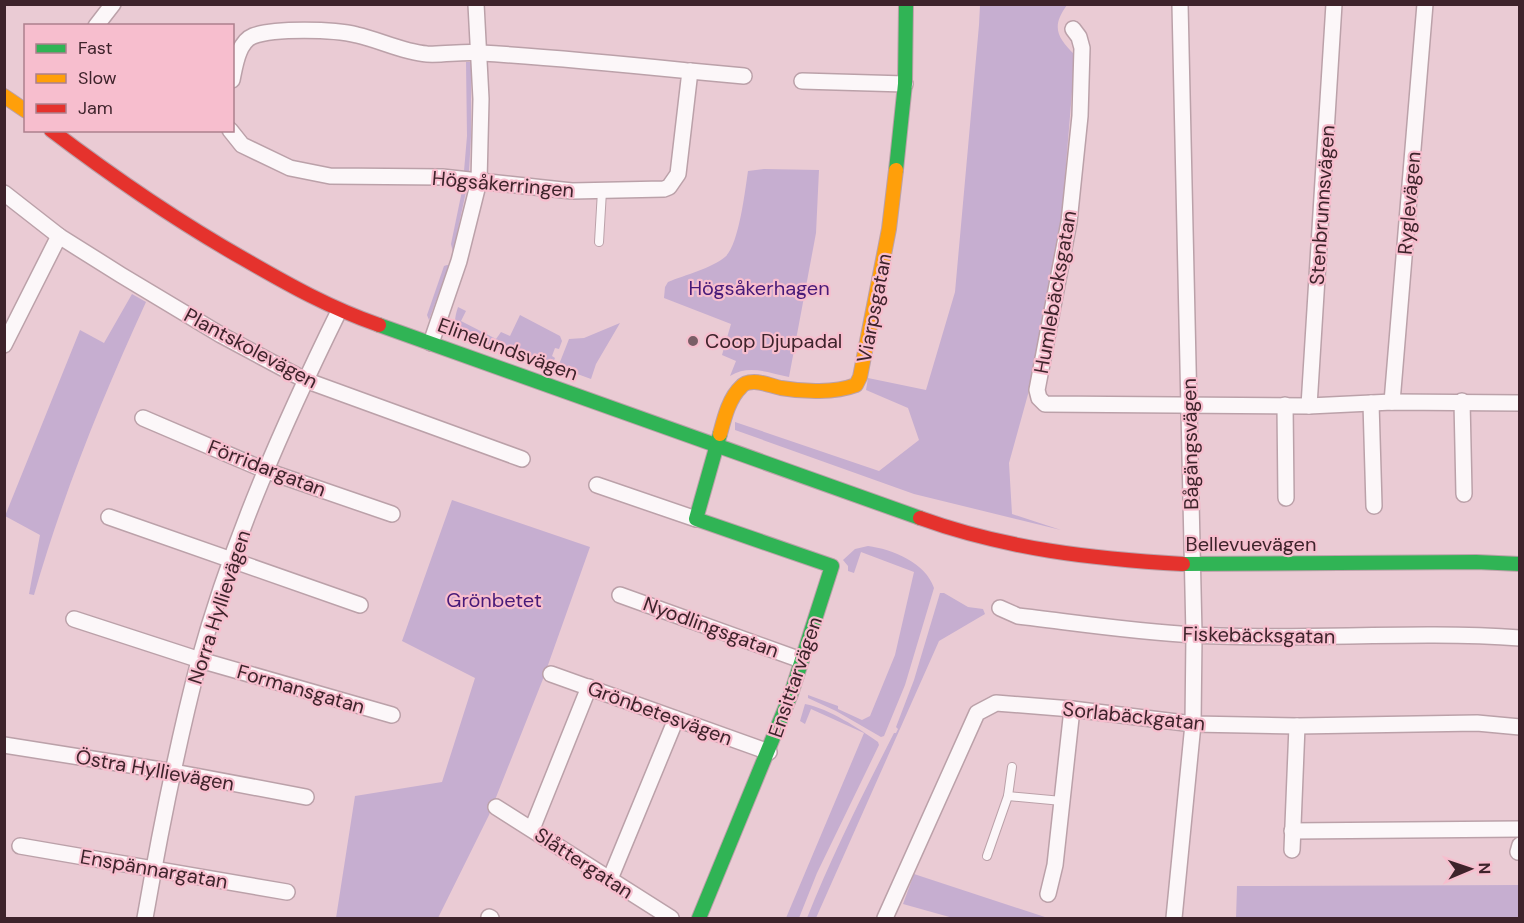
<svg xmlns="http://www.w3.org/2000/svg" width="1524" height="923" font-family="'DM Sans',sans-serif">
  <rect width="100%" height="100%" fill="#eacbd4"/>
  <!-- green -->
  <g fill="#c6aed0">
    <path d="M980 5H1067C1051 27 1057 37 1075 55L1061 226 1030 387 1009 463 1012 514 1061 530 914 494 735 430V422L879 471 919 440 908 408 866 390 868 378 926 390 955 292 979 25Z"/>
    <path d="M466 62H471V136L469 172 464 171 467 136Z"/>
    <path d="M764 169 819 170 816 233 789 377C769 373 749 364 730 376L736 361 722 355 731 324 664 298 665 287 668 282C685 275 712 268 725 257 739 245 745 191 748 171Z"/>
    <path d="M463 186 467 187 453 252 451 244Z"/>
    <path d="M447 265H449L429 320 427 315 444 266Z"/>
    <path d="M132 294 146 302C102 398 63 494 34 595L29 594 40 535 5 516 80 330 104 343Z"/>
    <path d="M458 307 466 311 461 321 496 339 501 332 510 336 520 315 560 336 562 341 559 349 555 348 552 356 555 358 552 365 484 343 485 340 481 339 479 341C459 334 450 331 458 307Z"/>
    <path d="M620 323 596 364 591 379 572 372V370L568 368 567 370 558 367 569 339 584 338Z"/>
    <path d="M452 500 590 547 543 679 489 815 438 918H336L355 796 442 782 475 678 402 641Z"/>
    <path d="M868 546C892 549 926 563 934 588L905 685 884 736 881 737 836 711 808 698V695L838 706V709L862 720 870 716 895 655 914 572 861 552 854 573 848 571V566L843 560 855 549Z"/>
    <path d="M940 593H944L968 607 983 609 985 614 939 641 816 918H807C832 855 863 794 894 733H896L898 729 896 727 914 680Z"/>
    <path d="M805 704C830 709 858 728 878 742L879 745 817 873 799 918H786L864 733 811 709 805 724 800 721Z"/>
    <path d="M914 874 1048 918H953L903 904Z"/>
    <path d="M1519 885V918H1236L1237 886Z"/>
  </g>
  <g fill="none" stroke-linecap="round" stroke-linejoin="round">
    <!-- lane casing -->
    <g stroke="#bba1a9" stroke-width="10">
      <g id="lane">
        <path d="M599 242 602 191"/>
        <path d="M1008 796 1062 801"/>
        <path d="M987 856 1008 796 1012 767"/>
      </g>
    </g>
    <!-- street casing -->
    <g stroke="#bba1a9" stroke-width="18">
      <g id="street">
        <path d="M96 26 113 4"/>
        <path d="M1073 29 1079 37 1082 48 1080 116 1069 222 1037 390 1039 398 1045 404 1309 406 1392 402 1520 403"/>
        <path d="M690 71 744 76"/>
        <path d="M802 81 905 84"/>
        <path d="M230 130 242 145 290 168 330 176 442 177 572 191 664 189 669 187 678 174 690 71C620 64 551 57 481 53 463 51 445 55 427 54 402 52 380 40 357 35 334 29 274 28 253 36 238 42 235 66 232 80"/>
        <path d="M4 193 59 236 121 275 221 335 305 380 522 459"/>
        <path d="M431 343 459 261 479 181 481 99 476 4"/>
        <path d="M4 345 59 236"/>
        <path d="M1462 401 1464 494"/>
        <path d="M1392 402 1425 4"/>
        <path d="M1371 403 1374 506"/>
        <path d="M1285 405 1286 498"/>
        <path d="M1309 406 1334 4"/>
        <path d="M143 418 267 471 392 514"/>
        <path d="M597 485 696 519"/>
        <path d="M109 517 360 605"/>
        <path d="M620 595 801 660"/>
        <path d="M1000 608 1018 616C1077 623 1136 632 1195 635 1303 641 1412 630 1520 638"/>
        <path d="M74 619 200 660 392 715"/>
        <path d="M551 674 769 752"/>
        <path d="M4 745 174 772 306 797"/>
        <path d="M496 807 671 918"/>
        <path d="M532 829 589 687"/>
        <path d="M1292 831 1520 829"/>
        <path d="M20 846 287 892"/>
        <path d="M1292 850 1297 726"/>
        <path d="M1518 852 1520 845"/>
        <path d="M610 879 676 719"/>
        <path d="M1048 894 1055 865 1072 709"/>
        <path d="M489 917 491 918"/>
        <path d="M145 918C160 832 177 745 199 661 232 540 284 423 339 311"/>
        <path d="M885 918 977 713 996 703 1072 709 1193 724 1297 726 1477 723 1520 727"/>
        <path d="M1174 918 1193 724 1194 635 1180 4"/>
      </g>
    </g>
    <!-- fast casing -->
    <g stroke="#bba1a9" stroke-width="16">
      <g id="fast">
        <path d="M896 170 905 84 906 4"/>
        <path d="M379 325 920 518"/>
        <path d="M1183 564 1476 562 1520 564"/>
        <path d="M699 918 791 694 832 566 696 519 720 434"/>
      </g>
    </g>
    <!-- slow casing -->
    <g stroke="#bba1a9" stroke-width="16">
      <g id="slow">
        <path d="M4 96 26 111"/>
        <path d="M720 434C724 419 729 398 741 387 744 383 749 382 754 382 763 382 772 386 781 388 804 392 835 393 856 385L860 377 889 229 896 170"/>
      </g>
    </g>
    <!-- jam casing -->
    <g stroke="#bba1a9" stroke-width="16">
      <g id="jam">
        <path d="M51 130C113 177 177 221 244 259 289 285 330 308 379 325"/>
        <path d="M920 518C1006 549 1093 559 1183 564"/>
      </g>
    </g>
    <!-- lane -->
    <use href="#lane" stroke="#fcf7f9" stroke-width="8"/>
    <!-- street -->
    <use href="#street" stroke="#fcf7f9" stroke-width="15"/>
    <!-- fast -->
    <use href="#fast" stroke="#30b455" stroke-width="14"/>
    <!-- slow -->
    <use href="#slow" stroke="#ff9f0a" stroke-width="14"/>
    <!-- jam -->
    <use href="#jam" stroke="#e5322d" stroke-width="14"/>
  </g>
  <!-- markers -->
  <circle fill="#7a5e66" stroke="#f7bece" stroke-width="2" cx="693" cy="341" r="6"/>
  <g text-anchor="middle" dominant-baseline="central" stroke-width="4.5" stroke-linejoin="round" paint-order="stroke">
    <!-- street labels -->
    <g font-size="20" fill="#3e232b" stroke="#f7bece">
      <text transform="translate(503 184) rotate(5)">Högsåkerringen</text>
      <text transform="translate(1409 203) rotate(-85)">Ryglevägen</text>
      <text transform="translate(1322 205) rotate(-86)">Stenbrunnsvägen</text>
      <text transform="translate(1055 292) rotate(-80)">Humlebäcksgatan</text>
      <text transform="translate(874 308) rotate(-79)">Viarpsgatan</text>
      <text transform="translate(251 348) rotate(28)">Plantskolevägen</text>
      <text transform="translate(508 349) rotate(20)">Elinelundsvägen</text>
      <text transform="translate(1190 444) rotate(-91)">Bågängsvägen</text>
      <text transform="translate(267 468) rotate(21)">Förridargatan</text>
      <text x="1251" y="544">Bellevuevägen</text>
      <text transform="translate(219 607) rotate(-72)">Norra Hyllievägen</text>
      <text transform="translate(711 627) rotate(20)">Nyodlingsgatan</text>
      <text transform="translate(1259 635) rotate(1)">Fiskebäcksgatan</text>
      <text transform="translate(795 677) rotate(-71)">Ensittarvägen</text>
      <text transform="translate(301 689) rotate(16)">Formansgatan</text>
      <text transform="translate(660 713) rotate(20)">Grönbetesvägen</text>
      <text transform="translate(1134 716) rotate(6)">Sorlabäckgatan</text>
      <text transform="translate(155 770) rotate(10)">Östra Hyllievägen</text>
      <text transform="translate(584 863) rotate(33)">Slåttergatan</text>
      <text transform="translate(154 869) rotate(10)">Enspännargatan</text>
    </g>
    <!-- park labels -->
    <g font-size="20" fill="#471a78" stroke="#f7bece">
      <text x="759" y="288">Högsåkerhagen</text>
      <text x="494" y="600">Grönbetet</text>
    </g>
    <!-- poi labels -->
    <g font-size="20" fill="#3e232b" stroke="#f7bece" text-anchor="start">
      <text x="705" y="341">Coop Djupadal</text>
    </g>
  </g>
  <!-- border -->
  <rect width="1524" height="923" fill="none" stroke="#3e232b" stroke-width="12"/>
  <!-- legend -->
  <rect x="24" y="24" width="210" height="108" fill="#f7bece" stroke="#ad808d" stroke-width="1.5"/>
  <rect x="36" y="44" width="30" height="9" fill="#30b455" stroke="#ad808d" stroke-width="1.5"/>
  <text x="78" y="54" font-size="18" fill="#3e232b">Fast</text>
  <rect x="36" y="74" width="30" height="9" fill="#ff9f0a" stroke="#ad808d" stroke-width="1.5"/>
  <text x="78" y="84" font-size="18" fill="#3e232b">Slow</text>
  <rect x="36" y="104" width="30" height="9" fill="#e5322d" stroke="#ad808d" stroke-width="1.5"/>
  <text x="78" y="114" font-size="18" fill="#3e232b">Jam</text>
  <!-- north arrow -->
  <g transform="translate(1470 869) rotate(88)" stroke="#f7bece" stroke-width="4.5" paint-order="stroke">
  <path d="M0-4.5L10 22L0 15L-10 22Z" fill="#3e232b"/>
  <text y="-9" font-size="16" font-weight="bold" text-anchor="middle" fill="#3e232b">N</text>
  </g>
</svg>
